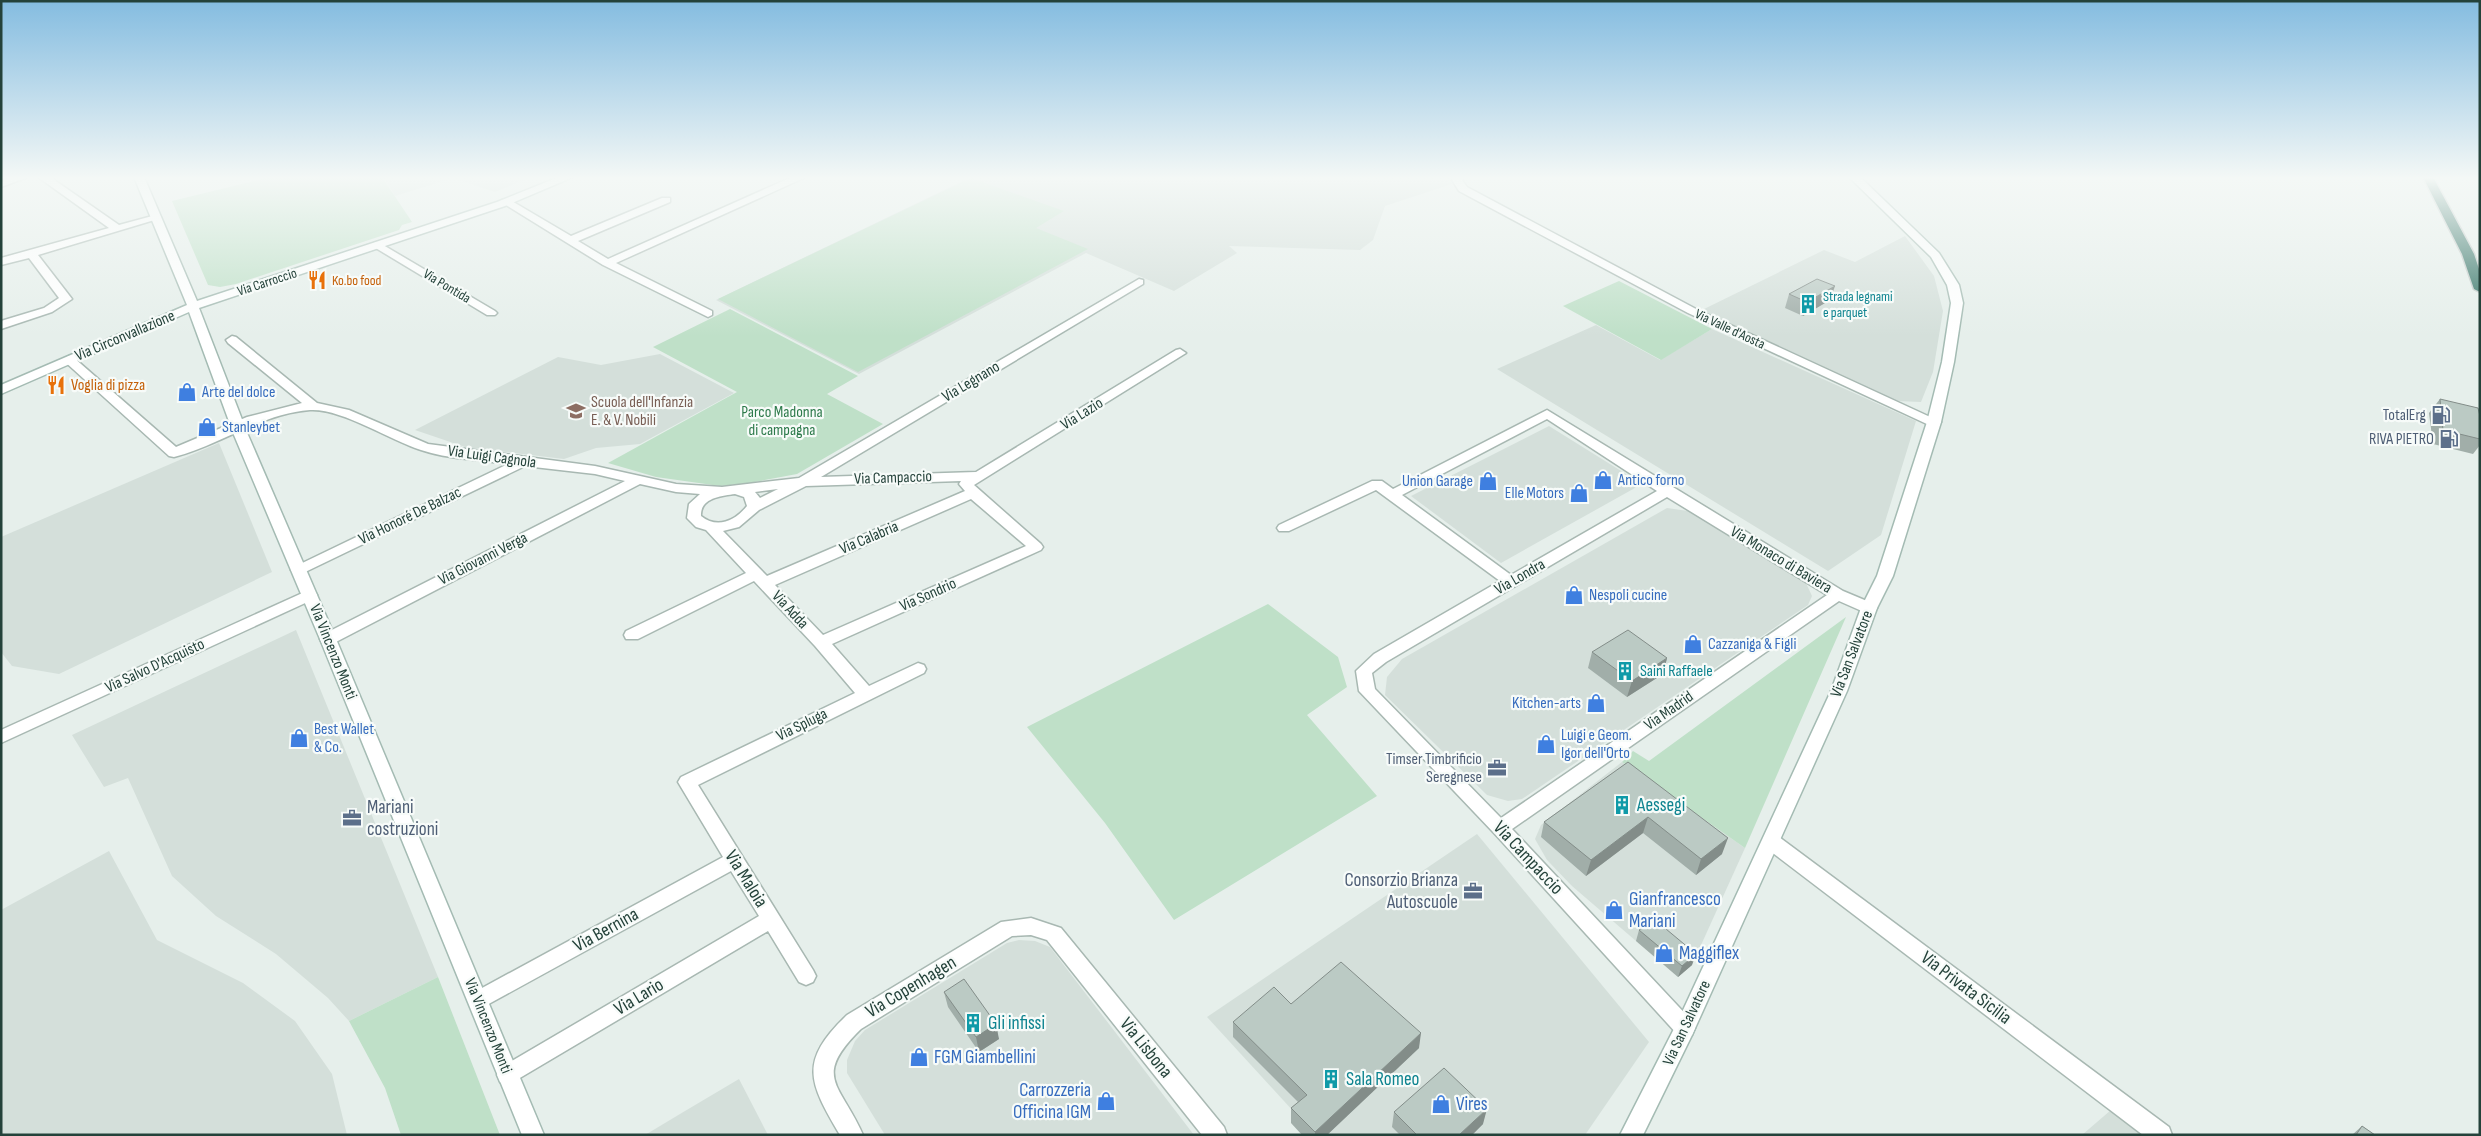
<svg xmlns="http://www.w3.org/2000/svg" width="2481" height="1136" font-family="'Sofia Sans Condensed',sans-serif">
  <rect width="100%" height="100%" fill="#e6efeb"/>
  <!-- built -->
  <g fill="#d4dfda">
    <path d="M383 177H531L495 192 453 178 395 196Z"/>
    <path d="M971 177H1452L1449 181 1452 184 1385 206 1373 240 1360 250 1229 246 1237 253 1174 291 1086 253 859 374 716 300Z"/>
    <path d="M1905 236 1934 276 1943 311 1933 372 1921 402 1897 401 1702 310 1824 250 1855 262Z"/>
    <path d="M1596 325 1660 360 1712 329 1916 421 1881 535 1828 571 1497 369Z"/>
    <path d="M660 354 734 393 640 444 596 448 564 459 465 447 415 430 558 357 601 365Z"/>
    <path d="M1549 426 1642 484 1501 563 1411 496Z"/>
    <path d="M219 443 272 572 59 674 12 666 1 652V537Z"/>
    <path d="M1667 508 1695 512 1806 583 1812 596 1808 605 1522 799 1508 801 1487 795 1385 695 1387 677 1402 659Z"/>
    <path d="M296 630 438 977 349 1021 328 998 276 954 216 916 172 876 128 778 104 787 72 735Z"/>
    <path d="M1622 762 1745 848 1692 965 1678 977 1572 886 1547 860 1535 839 1541 825Z"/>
    <path d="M1477 834 1649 1042 1585 1135H1315L1207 1017Z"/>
    <path d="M109 851 157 940 243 983 295 1021 332 1074 347 1135H1V910Z"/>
    <path d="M1019 940 1035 941 1050 947 1194 1135H885L847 1073V1060L855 1041 865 1030 1007 943Z"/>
    <path d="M739 1079 768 1135H645L685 1111Z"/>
    <path d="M2111 1110 2144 1135H2082Z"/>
  </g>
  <!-- green -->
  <g fill="#bfe0c8">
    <path d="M270 177H382L412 222 402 225 399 230 236 284 220 287 208 285 172 201Z"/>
    <path d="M971 178 1064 211 1036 228 1088 249 858 372 718 299Z"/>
    <path d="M1619 281 1712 329 1661 360 1563 306Z"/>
    <path d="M730 309 858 376 827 394 883 424 797 474 749 483 720 486 656 477 608 463 737 392 653 347Z"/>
    <path d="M1268 604 1338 657 1347 687 1307 715 1377 796 1174 920 1105 823 1027 727Z"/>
    <path d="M1846 617 1745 848 1622 762 1633 751 1649 761Z"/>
    <path d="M438 977 500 1135H401L385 1088 349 1021Z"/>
  </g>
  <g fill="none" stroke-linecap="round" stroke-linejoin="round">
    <!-- street casing -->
    <g stroke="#a8b8b2" stroke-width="3">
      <g id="street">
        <path d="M12 177H28L1 187V181Z"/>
        <path d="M38 177H50L119 225 156 215 161 218 38 255 72 299 52 312 1 329V321L44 308 59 298 29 258 1 265V258L109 228Z"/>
        <path d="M792 177H806L616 263 712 311V315L708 317 603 265 501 202 502 200H510L571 236 662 198H670V202L578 241 608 259Z"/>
        <path d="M1453 177H1463L1462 180 1467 187 1696 309 1941 422 1939 425H1929L1688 313 1459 191 1452 180Z"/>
        <path d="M378 242 495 311 497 313 495 315H487L374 247V243Z"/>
        <path d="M1139 279 1143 280V284L821 477 976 472 1176 350 1180 349 1186 353 974 485 1041 544 1043 547 1041 550 832 644 869 686 918 663 924 665 926 669 924 673 698 785 813 970 816 976 813 982 806 985 799 982 768 931 508 1085 500 1082 497 1075 500 1068 759 916 731 871 485 1006 478 1009 471 1006 468 1000 471 994 723 857 678 782 681 777 855 693 815 646 754 581 638 639H626L624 635 626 631 746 573 706 530 696 527 687 518 689 504 700 494 676 492 640 484 334 643H322L320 639 322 635 625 481 595 474 525 466 299 575 294 573 291 570 294 567 508 464C480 460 448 459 421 450 390 440 341 408 310 410 260 414 221 445 174 457L169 456 63 360 69 356 73 357 176 447 247 417 302 403 228 343 226 340 232 336 236 337 317 403 349 410 428 444 595 466 676 484 722 487 799 478ZM961 481 959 484 965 491 767 576 723 531 739 527 759 510 806 486ZM778 489 760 498 755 492ZM735 494 744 497 747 506C735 521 717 529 701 516 700 498 721 496 735 494ZM971 499 1026 546 823 635 775 585Z"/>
        <path d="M1547 410 1843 591 1874 604 1877 608 1874 612H1864L1839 601 1512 829 1692 1021 1695 1028 1692 1035 1685 1038 1678 1035 1494 833 1359 691 1356 671 1374 654 1500 581 1376 490 1289 531H1279L1277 528 1279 525 1372 481H1382L1393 489ZM1547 419 1657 491 1511 575 1402 495ZM1667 497 1827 595 1501 818 1375 689 1372 673 1386 662Z"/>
        <path d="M309 590 314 591 317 595 314 599 1 743V730Z"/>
        <path d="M1772 835 1779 837 2169 1127 2172 1135H2143L1765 847 1763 842 1765 837Z"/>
        <path d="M1031 918 1061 928 1224 1127 1227 1135H1202L1047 940 1031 935 1012 936 861 1029C811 1078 841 1084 863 1135H840C809 1082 798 1062 847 1015L1001 922Z"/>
      </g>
    </g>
    <!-- secondary casing -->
    <g stroke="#a4bbb3" stroke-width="3">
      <g id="secondary">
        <path d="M134 177H144L197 301 497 202 559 177H573L505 206 199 308 248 435 336 639 544 1135H522L320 639 234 435 189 312 1 394V385L187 305Z"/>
        <path d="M1849 177H1860L1939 253 1959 285 1963 303 1954 362 1941 422 1893 576 1877 608 1847 691 1692 1035 1643 1135H1620L1678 1021 1831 691 1861 608 1877 576 1927 422 1942 362 1951 303 1947 285 1931 257Z"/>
      </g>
    </g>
    <!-- highway casing -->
    <g stroke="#c2cac8" stroke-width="3">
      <path id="highway" d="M2423 177H2433L2474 254 2480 272V292L2474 289 2462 254Z"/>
    </g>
    <!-- street -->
    <use href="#street" fill="#fff" fill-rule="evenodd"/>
    <!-- secondary -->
    <use href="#secondary" fill="#fff" fill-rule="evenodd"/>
    <!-- highway -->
    <use href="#highway" fill="#2f6f62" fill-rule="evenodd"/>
  </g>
  <!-- wall -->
  <g fill="#a1aea9">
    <path d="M1789 294 1830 300 1803 316 1785 308Z"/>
    <path d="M2440 399 2480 416V445L2473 454 2433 444 2429 413Z"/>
    <path d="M1592 652 1667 658 1663 674 1627 697 1588 668Z"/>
    <path d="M1628 762 1722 854 1696 875 1643 833 1586 876 1541 837 1544 822Z"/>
    <path d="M1639 930 1692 965 1678 977 1636 941Z"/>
    <path d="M944 992 999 1039 979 1052 948 1007Z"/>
    <path d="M1291 1004 1419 1048 1327 1135H1302L1291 1123V1108L1298 1102 1233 1037V1022Z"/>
    <path d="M1394 1112 1483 1124 1472 1135H1400L1392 1127Z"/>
    <path d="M2362 1126 2375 1135H2352Z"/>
  </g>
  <!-- shaded-wall -->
  <g fill="#838d89">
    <path d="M1835 286 1830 300 1803 316 1807 302Z"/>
    <path d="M1667 658 1663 674 1627 697 1632 681Z"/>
    <path d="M1648 817 1643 833 1586 876 1591 860Z"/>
    <path d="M1728 838 1722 854 1696 875 1701 859Z"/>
    <path d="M1696 954 1692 965 1678 977 1682 966Z"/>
    <path d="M996 1024 999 1039 979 1052 976 1037Z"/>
    <path d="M1421 1033 1419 1048 1327 1135H1315V1132Z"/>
    <path d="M1487 1109 1483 1124 1472 1135H1459Z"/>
  </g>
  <!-- building -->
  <g fill="#bbcac4" stroke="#838d89">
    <path d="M1817 279 1835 286 1807 302 1789 294Z"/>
    <path d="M2440 399 2478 408 2480 416V439L2443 430Z"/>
    <path d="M1628 630 1667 658 1632 681 1592 652Z"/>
    <path d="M1628 762 1728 838 1701 859 1648 817 1591 860 1544 822Z"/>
    <path d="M1654 919 1696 954 1682 966 1639 930Z"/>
    <path d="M1341 962 1421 1033 1315 1132 1291 1108 1307 1095 1233 1022 1274 987 1291 1004Z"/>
    <path d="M964 979 996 1024 976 1037 944 992Z"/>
    <path d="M1444 1068 1487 1109 1459 1135H1417L1394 1112Z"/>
    <path d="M2362 1126 2375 1135H2356Z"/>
  </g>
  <!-- sky -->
  <linearGradient id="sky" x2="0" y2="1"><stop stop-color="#84bce0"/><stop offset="0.53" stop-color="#f4f8f6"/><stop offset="1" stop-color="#f4f8f6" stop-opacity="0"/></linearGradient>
  <rect width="2481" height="336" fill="url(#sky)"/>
  <!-- icons -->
  <defs>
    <g id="restaurant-bare" transform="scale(1.5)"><path d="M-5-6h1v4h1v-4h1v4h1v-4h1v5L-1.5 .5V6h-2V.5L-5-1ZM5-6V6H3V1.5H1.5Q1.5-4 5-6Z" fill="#e8710a" stroke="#f7fbf9" stroke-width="2.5" paint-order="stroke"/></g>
    <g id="building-bare" transform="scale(1.5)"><path d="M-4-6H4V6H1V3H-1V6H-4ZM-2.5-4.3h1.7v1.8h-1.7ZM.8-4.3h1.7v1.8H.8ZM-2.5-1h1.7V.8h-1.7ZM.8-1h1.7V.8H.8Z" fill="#0f9aa8" stroke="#f7fbf9" stroke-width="2.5" paint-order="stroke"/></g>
    <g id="shop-bare" transform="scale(1.5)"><path d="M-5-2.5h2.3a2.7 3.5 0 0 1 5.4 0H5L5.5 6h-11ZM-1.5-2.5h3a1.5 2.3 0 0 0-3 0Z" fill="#3f7fe0" stroke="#f7fbf9" stroke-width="2.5" paint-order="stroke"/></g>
    <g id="school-bare" transform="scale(1.5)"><path d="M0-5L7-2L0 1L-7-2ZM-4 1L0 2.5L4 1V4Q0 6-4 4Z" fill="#8d6e63" stroke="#f7fbf9" stroke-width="2.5" paint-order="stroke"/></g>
    <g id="fuel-bare" transform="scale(1.5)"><path d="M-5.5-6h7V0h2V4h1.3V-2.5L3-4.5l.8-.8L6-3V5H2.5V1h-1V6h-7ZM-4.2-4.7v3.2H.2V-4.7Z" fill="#5c6f8a" stroke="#f7fbf9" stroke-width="2.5" paint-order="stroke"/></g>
    <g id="office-bare" transform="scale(1.5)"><path d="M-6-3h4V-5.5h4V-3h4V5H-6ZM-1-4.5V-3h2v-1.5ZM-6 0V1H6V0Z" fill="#5c6f8a" stroke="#f7fbf9" stroke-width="2.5" paint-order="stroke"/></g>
  </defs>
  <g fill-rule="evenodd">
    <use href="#restaurant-bare" x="317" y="280"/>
    <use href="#building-bare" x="1808" y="304"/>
    <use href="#restaurant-bare" x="56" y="385"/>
    <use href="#shop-bare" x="187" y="392"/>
    <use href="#school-bare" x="576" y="411"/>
    <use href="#fuel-bare" x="2441" y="415"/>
    <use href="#shop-bare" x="207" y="427"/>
    <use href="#fuel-bare" x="2449" y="439"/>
    <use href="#shop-bare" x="1603" y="480"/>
    <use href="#shop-bare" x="1488" y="481"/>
    <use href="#shop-bare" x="1579" y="493"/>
    <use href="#shop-bare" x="1574" y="595"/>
    <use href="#shop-bare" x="1693" y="644"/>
    <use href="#building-bare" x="1625" y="671"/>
    <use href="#shop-bare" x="1596" y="703"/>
    <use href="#shop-bare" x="299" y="738"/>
    <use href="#shop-bare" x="1546" y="744"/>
    <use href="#office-bare" x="1497" y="768"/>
    <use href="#building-bare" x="1622" y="805"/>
    <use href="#office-bare" x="352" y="818"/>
    <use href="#office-bare" x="1473" y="891"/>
    <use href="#shop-bare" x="1614" y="910"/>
    <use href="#shop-bare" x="1664" y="953"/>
    <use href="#building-bare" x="973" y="1023"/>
    <use href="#shop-bare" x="919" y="1057"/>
    <use href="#building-bare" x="1331" y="1079"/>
    <use href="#shop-bare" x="1106" y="1101"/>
    <use href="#shop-bare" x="1441" y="1104"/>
  </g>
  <g text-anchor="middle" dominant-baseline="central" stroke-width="4.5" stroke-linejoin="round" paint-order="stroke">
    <!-- far-food labels -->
    <g font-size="14" fill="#c56008" stroke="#f7fbf9" text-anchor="start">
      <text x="332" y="280">Ko.bo food</text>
    </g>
    <!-- far-street labels -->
    <g font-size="14" fill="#24423a" stroke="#f7fbf9">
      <text transform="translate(267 282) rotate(-18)">Via Carroccio</text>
      <text transform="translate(447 286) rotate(31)">Via Pontida</text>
      <text transform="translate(1730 329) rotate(25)">Via Valle d'Aosta</text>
    </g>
    <!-- far-culture labels -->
    <g font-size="14" fill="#0d838f" stroke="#f7fbf9" text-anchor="start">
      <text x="1823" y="296">Strada legnami<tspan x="1823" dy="16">e parquet</tspan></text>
    </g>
    <!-- street labels -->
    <g font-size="16" fill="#24423a" stroke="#f7fbf9">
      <text transform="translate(125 336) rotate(-23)">Via Circonvallazione</text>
      <text transform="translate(971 382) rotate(-31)">Via Legnano</text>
      <text transform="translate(1082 414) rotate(-32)">Via Lazio</text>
      <text transform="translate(492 457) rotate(8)">Via Luigi Cagnola</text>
      <text transform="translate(893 478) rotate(-2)">Via Campaccio</text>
      <text transform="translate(410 516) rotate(-26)">Via Honoré De Balzac</text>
      <text transform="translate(869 538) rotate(-23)">Via Calabria</text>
      <text transform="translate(483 559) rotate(-27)">Via Giovanni Verga</text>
      <text transform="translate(1781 560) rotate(31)">Via Monaco di Baviera</text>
      <text transform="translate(1520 577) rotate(-30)">Via Londra</text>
      <text transform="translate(928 595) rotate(-24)">Via Sondrio</text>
      <text transform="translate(790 610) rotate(47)">Via Adda</text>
      <text transform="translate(333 652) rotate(68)">Via Vincenzo Monti</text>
      <text transform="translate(1852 654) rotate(-69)">Via San Salvatore</text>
      <text transform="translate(155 666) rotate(-25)">Via Salvo D'Acquisto</text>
      <text transform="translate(1669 711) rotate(-35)">Via Madrid</text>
      <text transform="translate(802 725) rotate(-26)">Via Spluga</text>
      <text transform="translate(1687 1023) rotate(-65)">Via San Salvatore</text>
      <text transform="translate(488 1026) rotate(68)">Via Vincenzo Monti</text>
    </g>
    <!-- food labels -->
    <g font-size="16" fill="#c56008" stroke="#f7fbf9" text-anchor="start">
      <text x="71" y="385">Voglia di pizza</text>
    </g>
    <!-- shop labels -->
    <g font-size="16" fill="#366cbe" stroke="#f7fbf9" text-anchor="start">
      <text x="202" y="392">Arte del dolce</text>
      <text x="222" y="427">Stanleybet</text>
      <text x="1618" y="480">Antico forno</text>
      <text x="1473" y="481" text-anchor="end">Union Garage</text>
      <text x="1564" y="493" text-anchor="end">Elle Motors</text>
      <text x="1589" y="595">Nespoli cucine</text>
      <text x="1708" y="644">Cazzaniga &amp; Figli</text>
      <text x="1581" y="703" text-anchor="end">Kitchen-arts</text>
      <text x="314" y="729">Best Wallet<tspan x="314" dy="18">&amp; Co.</tspan></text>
      <text x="1561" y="735">Luigi e Geom.<tspan x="1561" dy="18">Igor dell'Orto</tspan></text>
    </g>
    <!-- education labels -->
    <g font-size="16" fill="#785e54" stroke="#f7fbf9" text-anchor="start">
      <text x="591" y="402">Scuola dell'Infanzia<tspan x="591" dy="18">E. &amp; V. Nobili</tspan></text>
    </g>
    <!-- park labels -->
    <g font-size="16" fill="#2d7a4b" stroke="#f7fbf9">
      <text x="782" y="412">Parco Madonna<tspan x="782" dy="18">di campagna</tspan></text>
    </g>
    <!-- service labels -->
    <g font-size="16" fill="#4e5e75" stroke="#f7fbf9" text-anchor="end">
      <text x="2426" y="415">TotalErg</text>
      <text x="2434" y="439">RIVA PIETRO</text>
      <text x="1482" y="759">Timser Timbrificio<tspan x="1482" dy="18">Seregnese</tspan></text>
    </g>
    <!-- culture labels -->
    <g font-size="16" fill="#0d838f" stroke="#f7fbf9" text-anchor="start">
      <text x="1640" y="671">Saini Raffaele</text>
    </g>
    <!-- near-culture labels -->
    <g font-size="19" fill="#0d838f" stroke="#f7fbf9" text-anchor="start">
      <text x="1637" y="805">Aessegi</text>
      <text x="988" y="1023">Gli infissi</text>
      <text x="1346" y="1079">Sala Romeo</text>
    </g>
    <!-- near-service labels -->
    <g font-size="19" fill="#4e5e75" stroke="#f7fbf9" text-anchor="start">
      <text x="367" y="807">Mariani<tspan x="367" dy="22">costruzioni</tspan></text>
      <text x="1458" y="880" text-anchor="end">Consorzio Brianza<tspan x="1458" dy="22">Autoscuole</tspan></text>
    </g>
    <!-- near-street labels -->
    <g font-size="19" fill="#24423a" stroke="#f7fbf9">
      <text transform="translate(1528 858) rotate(47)">Via Campaccio</text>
      <text transform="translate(746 879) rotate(58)">Via Maloia</text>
      <text transform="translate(606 930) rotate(-29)">Via Bernina</text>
      <text transform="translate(911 987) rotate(-31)">Via Copenhagen</text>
      <text transform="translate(1966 988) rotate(37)">Via Privata Sicilia</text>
      <text transform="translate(639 997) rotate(-31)">Via Lario</text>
      <text transform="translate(1146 1048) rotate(51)">Via Lisbona</text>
    </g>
    <!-- near-shop labels -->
    <g font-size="19" fill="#366cbe" stroke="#f7fbf9" text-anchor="start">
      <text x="1629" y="899">Gianfrancesco<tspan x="1629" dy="22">Mariani</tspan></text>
      <text x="1679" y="953">Maggiflex</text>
      <text x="934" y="1057">FGM Giambellini</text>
      <text x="1091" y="1090" text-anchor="end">Carrozzeria<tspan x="1091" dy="22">Officina IGM</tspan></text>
      <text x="1456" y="1104">Vires</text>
    </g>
  </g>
  <!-- border -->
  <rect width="2481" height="1136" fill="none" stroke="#24423a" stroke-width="5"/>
</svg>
